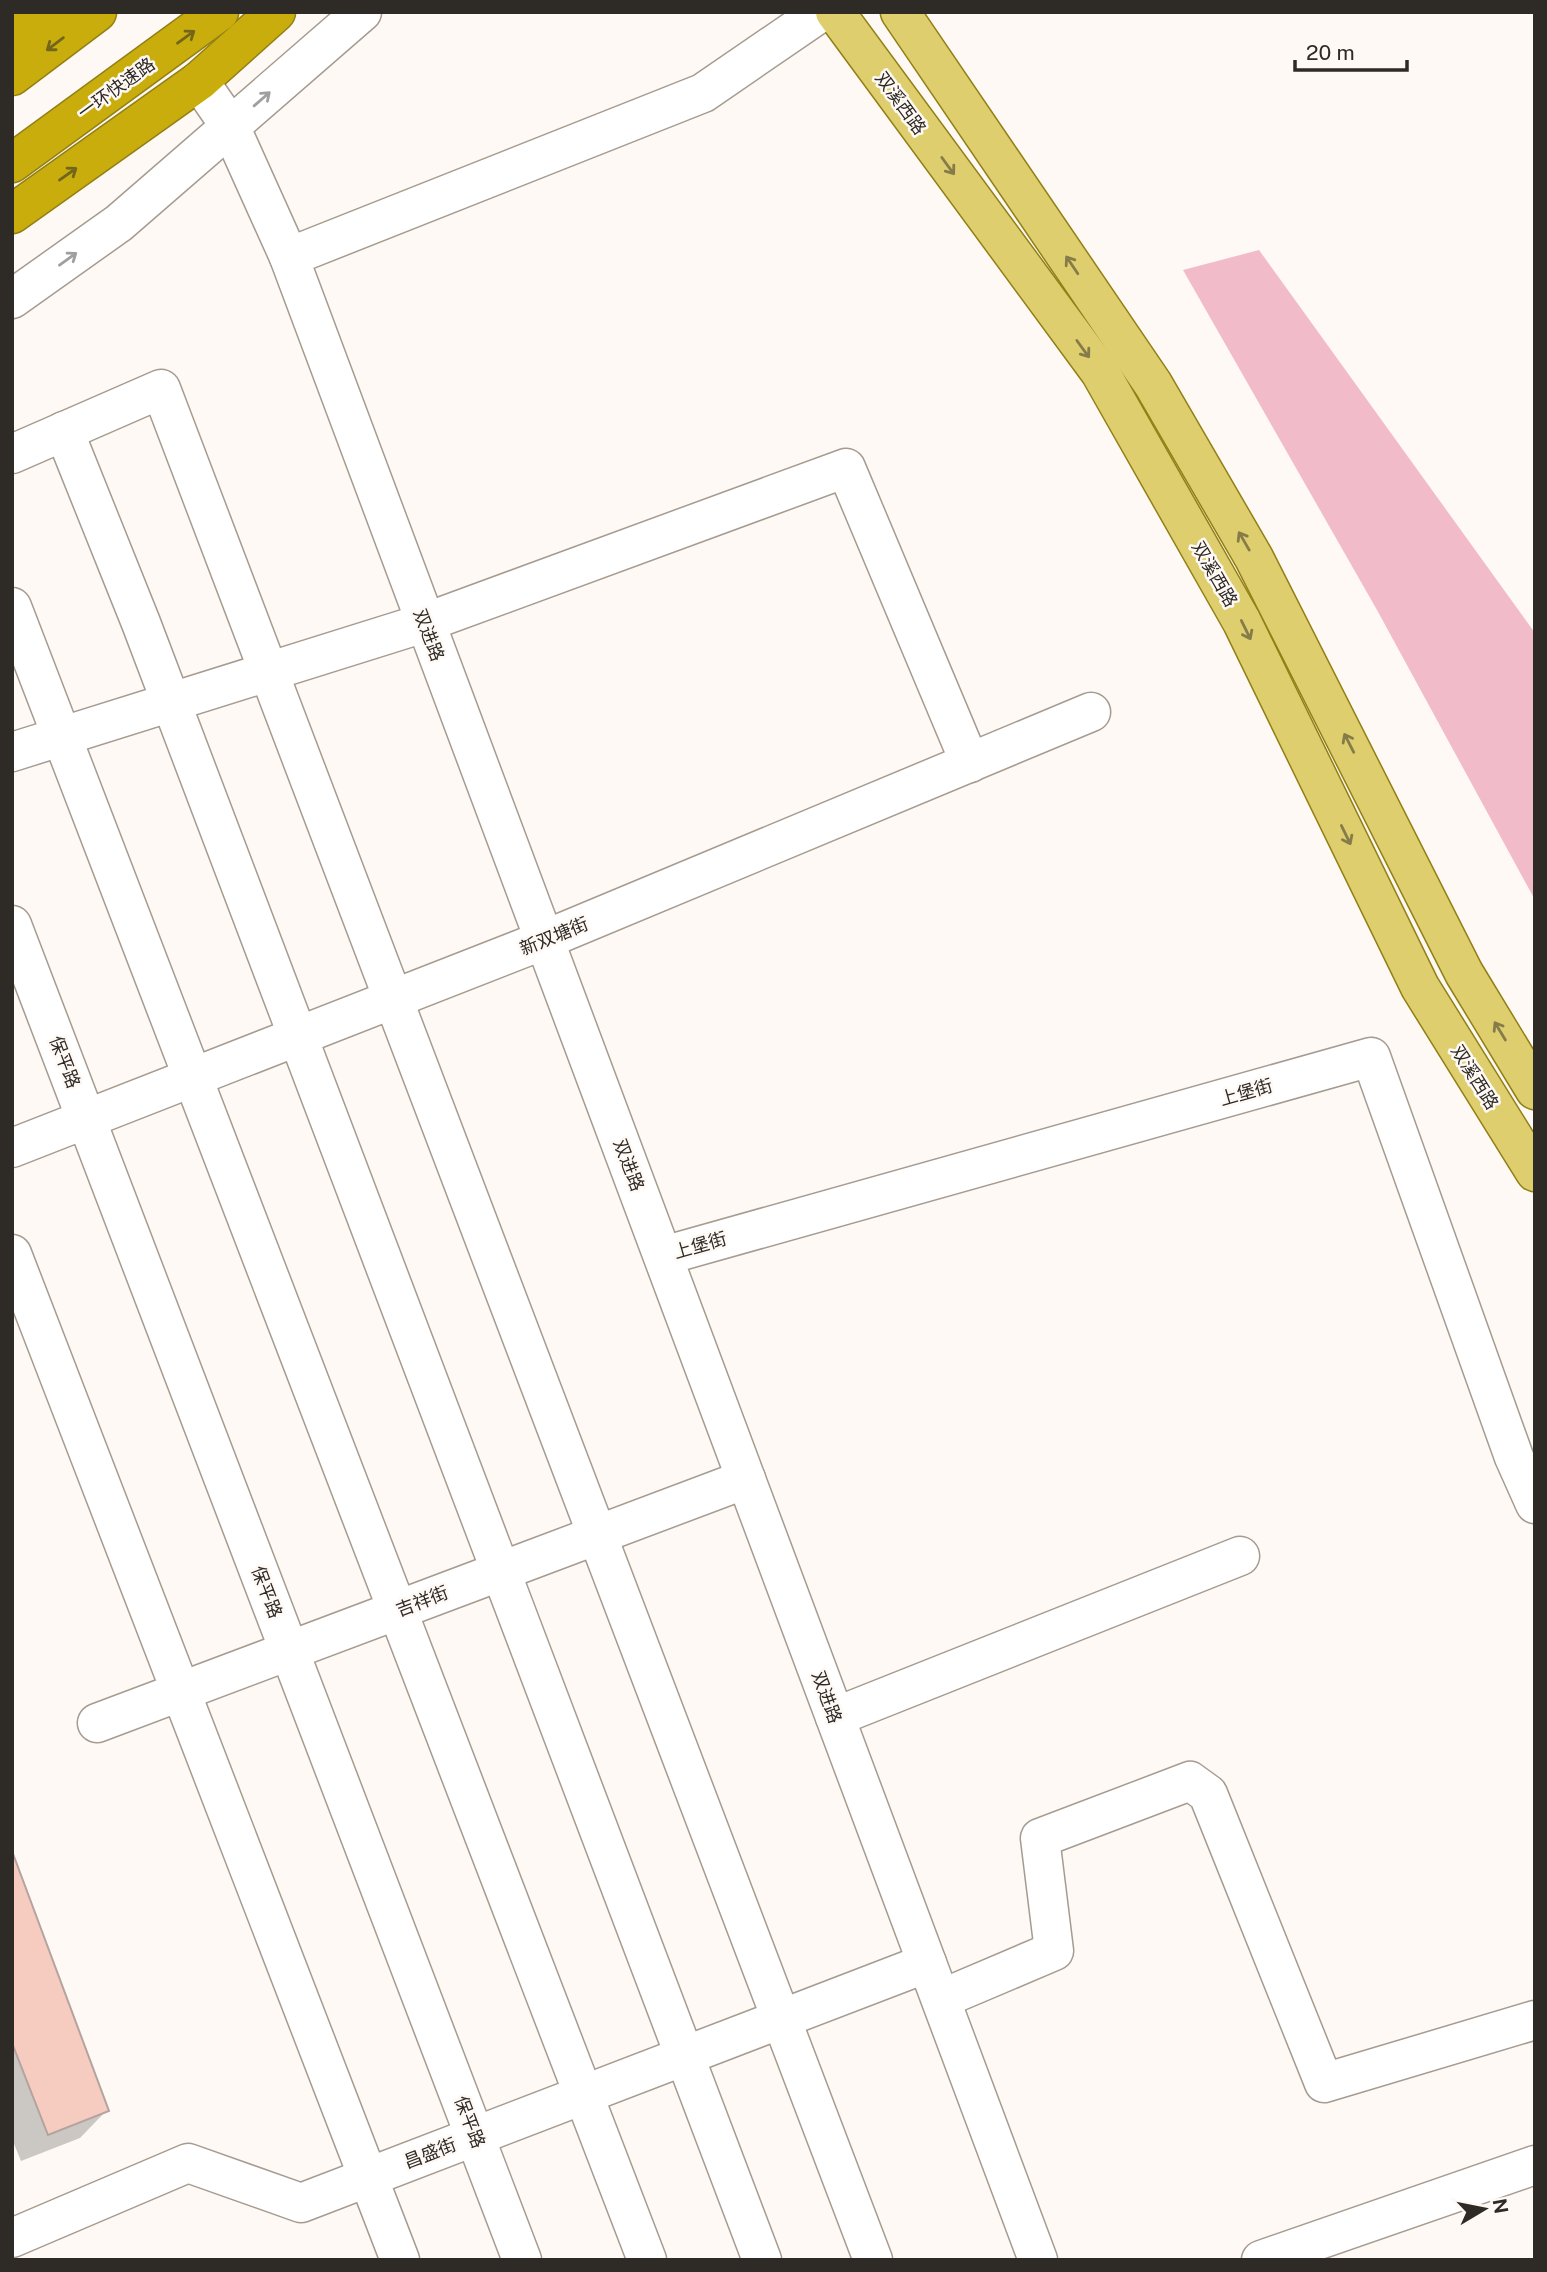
<svg xmlns="http://www.w3.org/2000/svg" width="1547" height="2272" font-family="'Public Sans','Noto Sans SC',sans-serif">
  <rect width="100%" height="100%" fill="#fef9f4"/>
  <!-- green -->
  <path fill="#f2bbc9" d="M1259 250 1535 633V900L1377 610 1183 270Z"/>
  <!-- shadow -->
  <path fill="#0003" d="M12 1856 107 2110 80 2138 21 2161 12 2139Z"/>
  <!-- building -->
  <path fill="#f6ccc1" stroke="#b4a39f" stroke-width="2" d="M12 1851 109 2111 48 2135 12 2043Z"/>
  <g fill="none" stroke-linecap="round" stroke-linejoin="round">
    <!-- minor casing -->
    <g stroke="#a69b90" stroke-width="41">
      <g id="minor">
        <path d="M199 81 230 126 289 257 1038 2260"/>
        <path d="M289 257 703 93 821 12"/>
        <path d="M12 299 119 223 362 12"/>
        <path d="M64 431 141 623 762 2260"/>
        <path d="M12 454 161 389 873 2260"/>
        <path d="M12 607 647 2260"/>
        <path d="M12 752 424 623 846 468 970 763"/>
        <path d="M12 925 522 2260"/>
        <path d="M12 1148 544 940 1091 712"/>
        <path d="M12 1254 400 2260"/>
        <path d="M663 1256 1371 1057 1514 1457 1535 1504"/>
        <path d="M835 1717 1240 1556"/>
        <path d="M97 1723 746 1479"/>
        <path d="M941 1999 1054 1951 1040 1838 1190 1781 1208 1794 1324 2083 1535 2020"/>
        <path d="M12 2238 188 2163 301 2203 927 1963"/>
        <path d="M1261 2260 1535 2165"/>
      </g>
    </g>
    <!-- major casing -->
    <g stroke="#927f15" stroke-width="41">
      <g id="major">
        <path d="M835 12 1100 372 1242 622 1420 987 1535 1172"/>
        <path d="M900 12 1153 384 1254 558 1464 973 1535 1090"/>
      </g>
    </g>
    <!-- highway casing -->
    <g stroke="#927f15" stroke-width="41">
      <g id="highway">
        <path d="M12 34 45 12"/>
        <path d="M12 76 97 12"/>
        <path d="M12 163 219 12"/>
        <path d="M12 214 199 81 276 12"/>
      </g>
    </g>
    <!-- minor -->
    <use href="#minor" stroke="#fff" stroke-width="38"/>
    <!-- major -->
    <use href="#major" stroke="#dece6e" stroke-width="38"/>
    <!-- highway -->
    <use href="#highway" stroke="#c8ad0d" stroke-width="38"/>
  </g>
  <!-- one-way arrows -->
  <defs><path id="oneway-shaft" d="M-6 0H5M1.5-3L5.5 0L1.5 3" fill="none" stroke-width="1.6" stroke-linecap="round" stroke-linejoin="round" transform="scale(1.75)"/></defs>
  <g stroke="#73651a">
    <use href="#oneway-shaft" transform="translate(186 37) rotate(-36)"/>
    <use href="#oneway-shaft" transform="translate(55 44) rotate(143)"/>
    <use href="#oneway-shaft" transform="translate(68 174) rotate(-35)"/>
  </g>
  <g stroke="#a19f9d">
    <use href="#oneway-shaft" transform="translate(262 99) rotate(-41)"/>
    <use href="#oneway-shaft" transform="translate(68 259) rotate(-36)"/>
  </g>
  <g stroke="#867c4a">
    <use href="#oneway-shaft" transform="translate(948 166) rotate(54)"/>
    <use href="#oneway-shaft" transform="translate(1072 265) rotate(-124)"/>
    <use href="#oneway-shaft" transform="translate(1083 349) rotate(54)"/>
    <use href="#oneway-shaft" transform="translate(1244 541) rotate(-120)"/>
    <use href="#oneway-shaft" transform="translate(1246 630) rotate(64)"/>
    <use href="#oneway-shaft" transform="translate(1349 743) rotate(-117)"/>
    <use href="#oneway-shaft" transform="translate(1346 835) rotate(64)"/>
    <use href="#oneway-shaft" transform="translate(1500 1031) rotate(-121)"/>
  </g>
  <g text-anchor="middle" dominant-baseline="central" stroke-width="5" stroke-linejoin="round" paint-order="stroke">
    <!-- street labels -->
    <g font-size="18" fill="#2e2a25" stroke="#fef9f4">
      <text transform="translate(116 88) rotate(-36)">一环快速路</text>
      <text transform="translate(901 103) rotate(54)">双溪西路</text>
      <text transform="translate(1215 574) rotate(60)">双溪西路</text>
      <text transform="translate(429 635) rotate(69)">双进路</text>
      <text transform="translate(554 936) rotate(-22)">新双塘街</text>
      <text transform="translate(65 1062) rotate(69)">保平路</text>
      <text transform="translate(1475 1077) rotate(58)">双溪西路</text>
      <text transform="translate(1246 1092) rotate(-16)">上堡街</text>
      <text transform="translate(629 1165) rotate(69)">双进路</text>
      <text transform="translate(700 1245) rotate(-16)">上堡街</text>
      <text transform="translate(267 1592) rotate(69)">保平路</text>
      <text transform="translate(422 1601) rotate(-21)">吉祥街</text>
      <text transform="translate(827 1697) rotate(70)">双进路</text>
      <text transform="translate(470 2122) rotate(69)">保平路</text>
      <text transform="translate(430 2153) rotate(-21)">昌盛街</text>
    </g>
  </g>
  <!-- border -->
  <rect width="1547" height="2272" fill="none" stroke="#2e2a25" stroke-width="28"/>
  <!-- north arrow -->
  <g transform="translate(1484 2209) rotate(80)" stroke="#fef9f4" stroke-width="5" paint-order="stroke">
  <path d="M0-5L12 26L0 18L-12 26Z" fill="#2e2a25"/>
  <text y="-10" font-size="19" font-weight="bold" text-anchor="middle" fill="#2e2a25">N</text>
  </g>
  <!-- scale -->
  <path d="M1295 60v10h112v-10" fill="none" stroke="#2e2a25" stroke-width="3.5"/>
  <text x="1306" y="60" font-size="21" fill="#2e2a25" stroke="#fef9f4" stroke-width="5" paint-order="stroke">20 m</text>
</svg>
